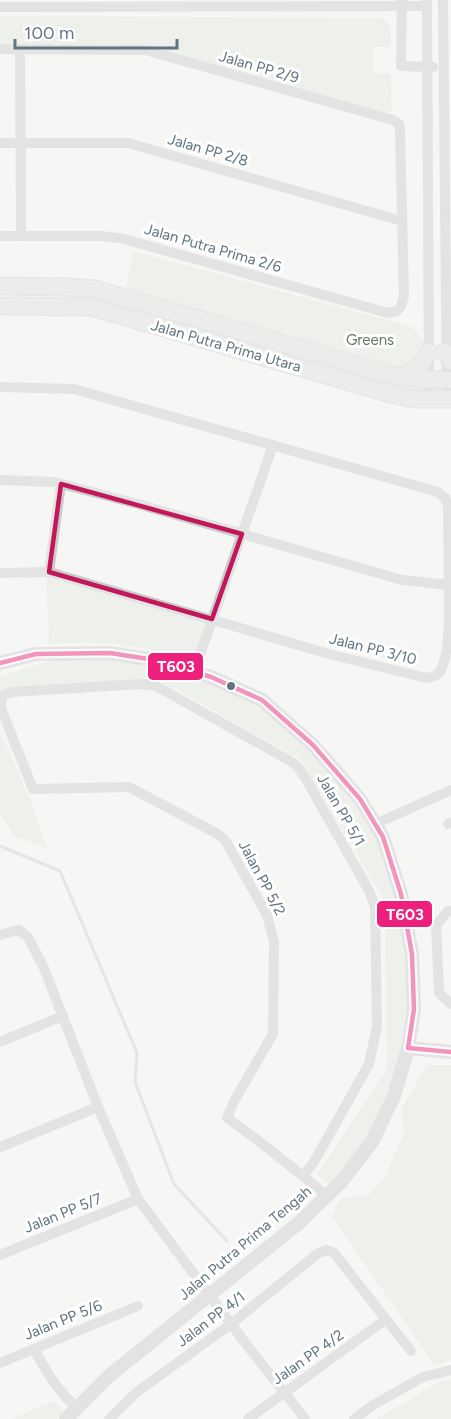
<svg xmlns="http://www.w3.org/2000/svg" width="451" height="1419" font-family="Figtree,sans-serif">
  <rect width="100%" height="100%" fill="#f6f6f4"/>
  <!-- green -->
  <g fill="#e5e8e1">
    <path d="M0 16 383 18 390 26 391 47H373V73L391 74 392 110 385 113 143 45 0 44Z"/>
    <path d="M133 251 412 327 425 344 404 371 126 291Z"/>
    <path d="M46 576 208 621 193 661C147 645 98 640 49 644Z"/>
    <path d="M60 658 144 662 211 682 264 706 336 777 378 839 396 894 407 956 408 1011 390 1095 367 1143 330 1186 318 1174 387 1068 385 902 301 760 159 680 0 690V676Z"/>
    <path d="M0 732 28 794 47 848 14 836 0 813Z"/>
    <path d="M427 1065H451V1360L434 1365 332 1216 341 1198 369 1195 386 1175 404 1133 402 1108Z"/>
    <path d="M451 1380V1419H376L440 1382Z"/>
    <path d="M54 1401 64 1410 57 1419H11Z"/>
  </g>
  <g fill="none" stroke-linecap="round" stroke-linejoin="round">
    <!-- stream -->
    <path stroke="#cad4d6" stroke-width="3" d="M0 846 60 871 137 1053 135 1082 174 1184 227 1241"/>
    <!-- secondary casing -->
    <g stroke="#d2d4d4" stroke-width="19">
      <g id="secondary">
        <path d="M0 286 67 287 95 289 391 375 416 379 451 380"/>
        <path d="M0 306 91 307 387 393 413 399H451"/>
        <path d="M445 352 451 361"/>
        <path d="M403 377C416 371 422 364 429 352"/>
      </g>
    </g>
    <!-- minor -->
    <g stroke="#cacccc" stroke-width="10">
      <path d="M402 0 401 66 433 67"/>
      <path d="M427 0 429 399"/>
      <path d="M443 0 447 399"/>
      <path d="M0 7 427 6"/>
      <path d="M0 49 145 50 393 120 399 124 400 130 404 296 401 306 397 311 388 313 124 239 102 236H0"/>
      <path d="M20 49 21 236"/>
      <path d="M0 143H128L402 221"/>
      <path d="M0 387 74 389 438 492 445 498 448 505 449 585 402 580 138 504 54 482 0 480"/>
      <path d="M49 572 61 484"/>
      <path d="M0 573 49 572 329 654 426 678C430 677 435 677 439 673 451 656 449 607 449 585"/>
      <path d="M194 672 273 445"/>
      <path d="M375 824 451 790"/>
      <path d="M448 824 451 823"/>
      <path d="M451 911H448L436 925 439 993 451 1004"/>
      <path d="M0 935 19 930 28 937 44 968 98 1107 138 1199 243 1340 305 1419"/>
      <path d="M0 1042 63 1016"/>
      <path d="M0 1147 98 1107"/>
      <path d="M303 1176 314 1162 369 1064 377 1026 375 906 368 889 306 779 297 766 287 759 156 686 142 684 11 692 2 696 1 708 33 789 129 787 216 833 225 840 267 915 274 942 273 1034 233 1103 227 1118C262 1142 294 1169 327 1196"/>
      <path d="M0 1255 138 1199"/>
      <path d="M34 1349C46 1371 57 1390 76 1407"/>
      <path d="M0 1363 138 1306"/>
      <path d="M109 1419 137 1392 231 1324 317 1254 326 1250 334 1253 411 1351"/>
      <path d="M248 1419 385 1320"/>
      <path d="M354 1419 373 1405 423 1377 451 1370"/>
    </g>
    <!-- tertiary -->
    <g stroke="#cacccc" stroke-width="14">
      <path d="M0 663 36 654 110 653 155 660 194 672 211 677 262 700 313 745 360 799 383 837 401 894 412 954 414 1009 408 1048 394 1096 372 1142 342 1181 300 1222 109 1376 66 1419"/>
      <path d="M408 1048 451 1052"/>
    </g>
    <!-- secondary -->
    <use href="#secondary" stroke="#dfe0e0" stroke-width="16"/>
    <!-- bus-1 casing -->
    <g stroke="#fff" stroke-width="9">
      <path id="bus-1" d="M0 663 36 654 110 653 155 660 211 677 262 700 313 745 360 799 383 837 401 894 412 954 414 1009 408 1048 451 1052"/>
    </g>
    <!-- bus-1 -->
    <use href="#bus-1" stroke="#ed207b" stroke-width="4.5"/>
  </g>
  <!-- marked area -->
  <path d="M0 0H451V1419H0ZM61 484 242 534 212 619 49 572Z" fill="#f6f6f4" fill-opacity=".55" fill-rule="evenodd"/>
  <path fill="none" stroke="#c2185b" stroke-width="4.5" stroke-linejoin="round" d="M61 484 242 534 212 619 49 572Z"/>
  <!-- markers -->
  <circle fill="#607580" stroke="#fff" stroke-width="2" cx="231" cy="686" r="5"/>
  <g text-anchor="middle" dominant-baseline="central" stroke-width="6" stroke-linejoin="round" paint-order="stroke">
    <!-- street labels -->
    <g font-size="15" fill="#607580" stroke="#fff">
      <text transform="translate(259 67) rotate(16)">Jalan PP 2/9</text>
      <text transform="translate(208 150) rotate(16)">Jalan PP 2/8</text>
      <text transform="translate(213 248) rotate(16)">Jalan Putra Prima 2/6</text>
      <text transform="translate(226 346) rotate(16)">Jalan Putra Prima Utara</text>
      <text transform="translate(373 649) rotate(14)">Jalan PP 3/10</text>
      <text transform="translate(341 810) rotate(60)">Jalan PP 5/1</text>
      <text transform="translate(262 878) rotate(62)">Jalan PP 5/2</text>
      <text transform="translate(63 1213) rotate(-22)">Jalan PP 5/7</text>
      <text transform="translate(245 1243) rotate(-40)">Jalan Putra Prima Tengah</text>
      <text transform="translate(211 1319) rotate(-37)">Jalan PP 4/1</text>
      <text transform="translate(63 1320) rotate(-22)">Jalan PP 5/6</text>
      <text transform="translate(308 1357) rotate(-35)">Jalan PP 4/2</text>
    </g>
    <!-- park labels -->
    <g font-size="15" fill="#667860" stroke="#fff">
      <text x="370" y="340">Greens</text>
    </g>
  </g>
  <g stroke="#fff" stroke-width="2">
    <rect x="147" y="652" width="57" height="29" rx="6" fill="#ed207b"/>
    <rect x="376" y="900" width="57" height="28" rx="6" fill="#ed207b"/>
  </g>
  <g font-size="16" text-anchor="middle" font-weight="bold" fill="#fff">
    <text x="176" y="672">T603</text>
    <text x="405" y="920">T603</text>
  </g>
  <!-- scale -->
  <path d="M15 39v9h162v-9" fill="none" stroke="#607580" stroke-width="3"/>
  <text x="24" y="39" font-size="18" fill="#607580" stroke="#ffffff" stroke-width="4.5" paint-order="stroke">100 m</text>
</svg>
